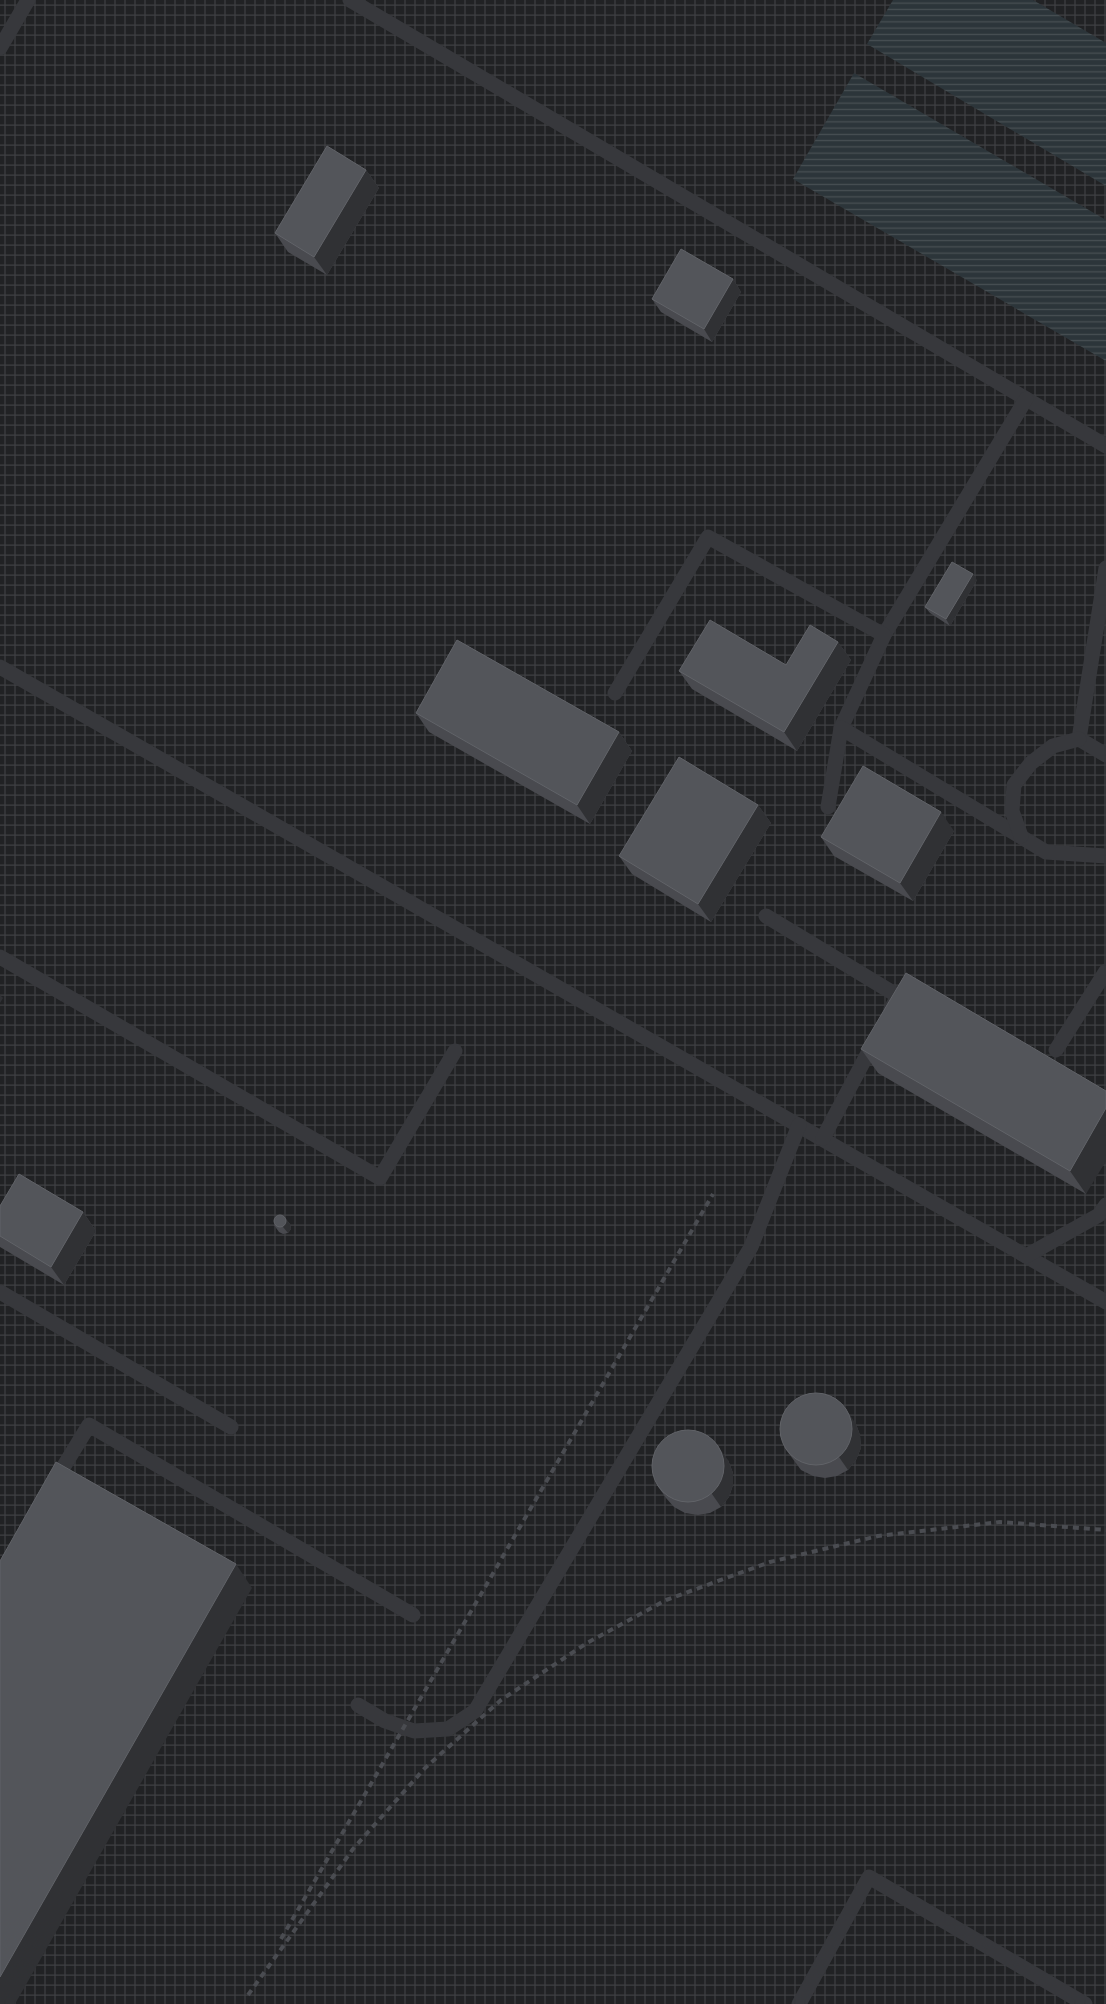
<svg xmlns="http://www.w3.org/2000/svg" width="1106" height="2004" font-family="'Varela Round',sans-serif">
  <defs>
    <pattern id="industrial-grid" width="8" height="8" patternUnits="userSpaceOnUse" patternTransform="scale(1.25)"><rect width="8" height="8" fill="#212224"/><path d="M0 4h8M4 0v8" fill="none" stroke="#3e3f42"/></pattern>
    <pattern id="water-rules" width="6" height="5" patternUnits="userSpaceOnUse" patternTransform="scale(1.25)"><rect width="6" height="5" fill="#2c353a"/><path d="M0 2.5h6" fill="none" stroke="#485054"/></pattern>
  </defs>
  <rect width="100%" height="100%" fill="#151517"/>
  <!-- industrial -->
  <rect fill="url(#industrial-grid)" x="0" y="0" width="1106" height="2004"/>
  <!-- water -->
  <g fill="url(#water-rules)">
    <path d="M893 0H1033L1106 43V186L867 44Z"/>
    <path d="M854 73 1106 220V361L793 179Z"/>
  </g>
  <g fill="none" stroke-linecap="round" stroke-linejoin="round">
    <!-- service -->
    <g stroke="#37383c" stroke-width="15">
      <path d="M350 0 1106 446"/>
      <path d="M0 48 28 0"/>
      <path d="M1106 568 1079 739 1106 755"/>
      <path d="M884 635 1026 399"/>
      <path d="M0 667 1106 1302"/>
      <path d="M615 693 708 537 884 635 841 728"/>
      <path d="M828 807 841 728 1046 852 1106 856"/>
      <path d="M1021 836 1012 811 1014 785 1031 763 1053 746 1079 739"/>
      <path d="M766 916 898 996 891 1009"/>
      <path d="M0 957 380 1178 455 1051"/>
      <path d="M1056 1050 1106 971"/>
      <path d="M823 1138 876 1038"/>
      <path d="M1026 1256 1099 1215 1106 1205"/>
      <path d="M0 1292 231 1427"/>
      <path d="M53 1484 89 1425 413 1615"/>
      <path d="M358 1705 385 1721 414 1731 448 1729 475 1711 751 1247 799 1125"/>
      <path d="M799 2004 869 1877 1085 2004"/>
    </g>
    <!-- rail -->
    <g stroke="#4a4c51" stroke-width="4" stroke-dasharray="6 5" stroke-linecap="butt">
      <path d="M281 1939 713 1194"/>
      <path d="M248 1995 353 1849 425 1768 501 1700 587 1643 666 1600 770 1562 878 1536 1000 1522 1106 1530"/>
    </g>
  </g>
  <!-- wall -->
  <g fill="#494a4f">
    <path d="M366 170 379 188 327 275 288 252 275 233Z"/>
    <path d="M733 279 741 292 712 342 661 312 652 299Z"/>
    <path d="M977 580 950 626 930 613 925 607Z"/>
    <path d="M838 642 851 660 797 751 692 689 679 671 786 665Z"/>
    <path d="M416 713 619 732 632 751 590 824 429 732Z"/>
    <path d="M758 805 771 823 711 922 632 874 619 856Z"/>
    <path d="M954 831 913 901 834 856 821 837Z"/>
    <path d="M861 1049 1106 1091 1086 1194 878 1073Z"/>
    <path d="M0 1206 83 1212 96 1231 64 1285 0 1247Z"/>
    <path d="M285 1218 290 1224 291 1229 288 1233 283 1234 279 1232 274 1225Z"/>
    <path d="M856 1424 860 1435 861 1448 856 1460 848 1470 837 1476 825 1478 813 1476 801 1470 784 1447Z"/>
    <path d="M728 1460 733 1473V1485L729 1497 721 1507 710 1513 698 1515 685 1513 674 1507 666 1498 657 1485Z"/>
  </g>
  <!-- shaded-wall -->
  <g fill="#303134">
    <path d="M366 170 379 188 327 275 314 257Z"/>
    <path d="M733 279 741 292 712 342 704 329Z"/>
    <path d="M973 574 977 580 950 626 946 619Z"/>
    <path d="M838 642 851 660 797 751 784 732Z"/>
    <path d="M619 732 632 751 590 824 577 805Z"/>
    <path d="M758 805 771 823 711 922 698 904Z"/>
    <path d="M941 812 954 831 913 901 900 883Z"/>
    <path d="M0 995 3 998 0 1003Z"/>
    <path d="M1106 1108V1161L1086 1194 1070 1171Z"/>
    <path d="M83 1212 96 1231 64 1285 51 1267Z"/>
    <path d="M285 1218 290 1224 291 1229 288 1233 283 1227Z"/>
    <path d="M847 1411 856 1424 860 1435 861 1448 856 1460 848 1470 839 1457Z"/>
    <path d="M719 1448 728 1460 733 1473V1485L729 1497 721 1507 712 1494Z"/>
    <path d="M236 1564 252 1588 15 2004H0V1977Z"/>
  </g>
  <!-- building -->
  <g fill="#53555a" stroke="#616368">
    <path d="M327 146 366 170 314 257 275 233Z"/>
    <path d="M681 249 733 279 704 329 652 299Z"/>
    <path d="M952 562 973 574 946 619 925 607Z"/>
    <path d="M710 620 786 665 810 625 838 642 784 732 679 671Z"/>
    <path d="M457 640 619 732 577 805 416 713Z"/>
    <path d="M679 757 758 805 698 904 619 856Z"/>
    <path d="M863 766 941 812 900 883 821 837Z"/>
    <path d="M906 973 1106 1091V1108L1070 1171 861 1049Z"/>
    <path d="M19 1174 83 1212 51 1267 0 1236V1206Z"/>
    <circle cx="280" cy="1221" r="6"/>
    <circle cx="816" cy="1429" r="36"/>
    <circle cx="688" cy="1466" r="36"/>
    <path d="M56 1462 236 1564 0 1977V1561Z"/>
  </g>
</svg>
